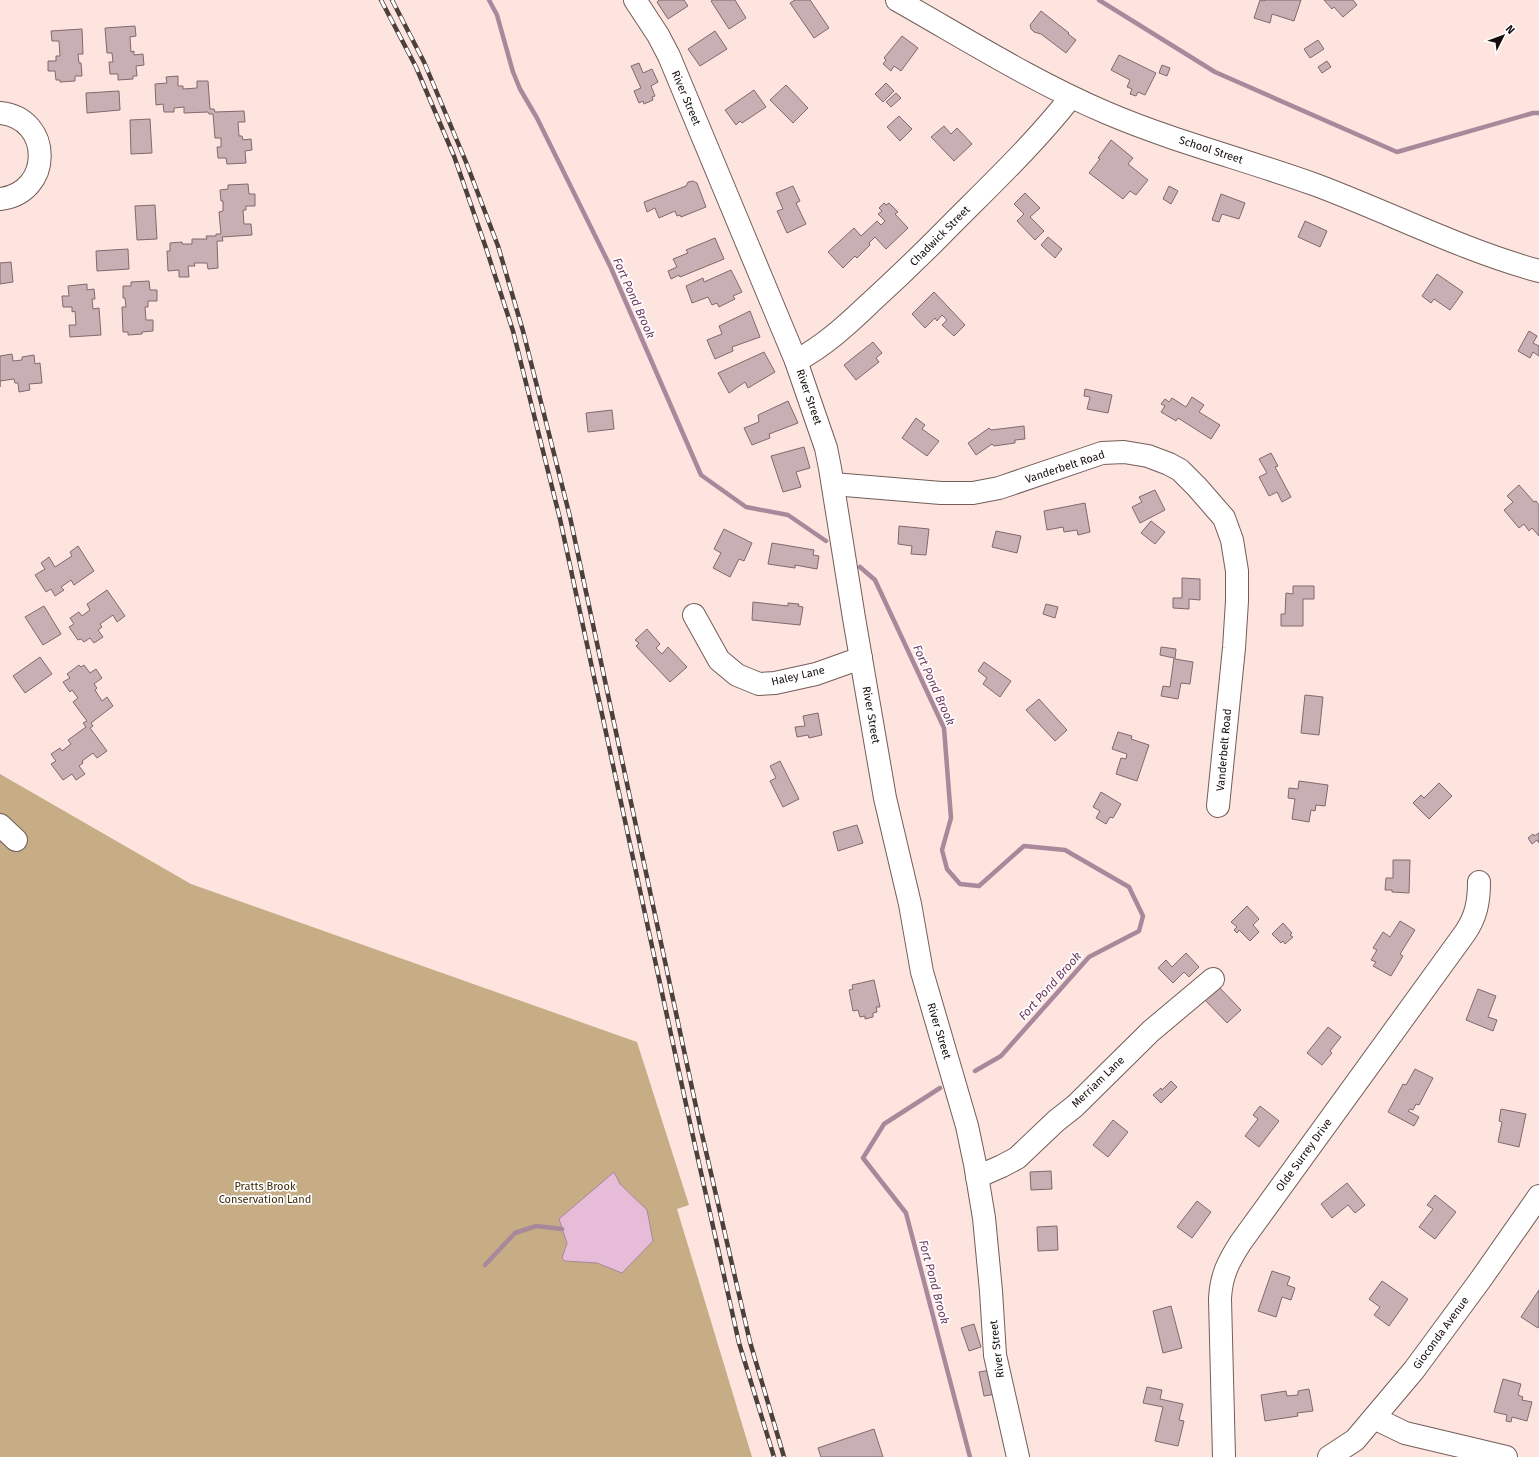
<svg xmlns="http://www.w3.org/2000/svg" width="1539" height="1457" font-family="'Fira Sans',sans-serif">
  <rect width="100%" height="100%" fill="#fee4df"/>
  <!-- forest -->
  <path fill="#c6ad85" d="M0 774 191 884 637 1042 689 1205 677 1209 752 1457H0Z"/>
  <!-- water -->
  <path fill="#e7bcd8" stroke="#a8889a" d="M614 1172 620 1184 647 1210 653 1241 622 1273 597 1263 565 1261 562 1258 567 1243 559 1219Z"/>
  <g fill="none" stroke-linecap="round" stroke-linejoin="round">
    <!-- stream -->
    <g stroke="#a8889a" stroke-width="4.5">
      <path d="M489 0 497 15 513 72 520 89 537 118 611 268 701 475 746 507 788 515 826 541"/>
      <path d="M1099 0 1215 72 1397 152 1533 113H1539"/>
      <path d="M860 567 875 580 944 728 951 818 942 850 947 869 960 884 979 886 1024 846 1065 850 1129 887 1143 916 1139 931 1089 957 1001 1056 975 1071"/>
      <path d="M940 1088 884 1124 863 1158 906 1213 970 1457"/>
      <path d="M485 1265 515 1233 536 1226 562 1229"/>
    </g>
  </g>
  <!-- building -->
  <g fill="#c8afb3" stroke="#80696e">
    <path d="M659 0H684L688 6 668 19 657 2Z"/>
    <path d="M713 0H735L746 18 729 29 711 1Z"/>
    <path d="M795 0H810L829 28 814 38 790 3Z"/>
    <path d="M1260 0 1264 1 1265 0H1301L1294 21 1272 14 1270 23 1254 18Z"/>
    <path d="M1324 0H1353L1357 5 1343 17 1334 7 1332 9Z"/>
    <path d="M1041 11 1069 33 1068 34 1076 40 1066 53 1041 34 1034 32 1031 29 1030 25Z"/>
    <path d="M135 26 136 36 130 37 131 52 134 51V55L143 54 144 65 136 66 137 76H133V79L118 80V74H110L109 62H113L112 53H107L105 28Z"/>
    <path d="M82 29 83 54H78L79 63H81L82 76H75V81L60 82V80H56L55 71H48V61H56V56H60L59 41H52L51 31Z"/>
    <path d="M715 31 727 49 700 66 688 49Z"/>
    <path d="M902 36 918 48 901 71 894 66 891 71 883 64 886 60 884 58Z"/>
    <path d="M1318 40 1324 49 1310 58 1304 49Z"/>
    <path d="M1119 55 1156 73 1145 95 1138 92 1136 96 1130 94 1132 89 1127 87 1130 80 1111 70Z"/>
    <path d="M1327 61 1331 67 1322 73 1318 67Z"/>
    <path d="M639 63 643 73 652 69 658 82 651 86 655 96 652 97 653 100 644 104 643 101 639 103 634 91 641 88 631 66Z"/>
    <path d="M1162 65 1170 68 1167 76 1159 73Z"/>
    <path d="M178 76V86H183V89L197 88V81H208L210 109H214L215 112 244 111 245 122H238L239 136H242L243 140 251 139 252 150 245 151 246 163 227 164 226 158H218L217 147H221V138H215L213 114H209L208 112 184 113V107L174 108V112H164L163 104 156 105 155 84 167 83 166 77Z"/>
    <path d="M886 83 894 91 883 102 875 94Z"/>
    <path d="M786 85 808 108 793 123 770 100Z"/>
    <path d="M754 90 766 107 742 123 740 121 736 125 725 110Z"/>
    <path d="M119 91 120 110 87 113 86 93Z"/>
    <path d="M896 93 901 98 891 107 886 102Z"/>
    <path d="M899 116 912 129 900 141 887 127Z"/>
    <path d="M150 119 152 153 131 154 130 120Z"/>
    <path d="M944 126 951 134 957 128 972 144 954 161 931 137Z"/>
    <path d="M1111 140 1133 158 1128 164 1148 180 1136 195 1130 191 1123 199 1089 173 1100 159 1098 158Z"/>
    <path d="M693 181 697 183 706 207 681 217 680 215 677 216 675 211 659 218 655 208 647 212 644 202 686 186 688 182Z"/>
    <path d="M248 184 249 194H255V206H246V210H243L244 224H251L252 235 222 237 223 241H217L218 268 208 269 207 263H194L195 266H188L189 277H179V270L168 271 167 251H170V243L182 242V244H192V239H207L206 236H216V234H221L219 212 223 211V201H221L220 190 228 189V185Z"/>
    <path d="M793 186 800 201 796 203 806 224 787 233 777 211 783 209 776 193Z"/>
    <path d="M1169 186 1178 191 1171 204 1163 199Z"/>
    <path d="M1025 193 1040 208 1030 217 1044 231 1035 240 1017 221 1024 214 1014 204Z"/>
    <path d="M1221 194 1245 203 1239 219 1222 214 1219 222 1212 220Z"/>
    <path d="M884 203 886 205 889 203 898 212 895 214 908 228 886 249 875 237 869 243 870 245 857 258 855 256 843 268 828 252 854 228 861 236 877 221 881 225 885 221 878 214 882 211 879 208Z"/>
    <path d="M155 205 157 239 137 240 135 206Z"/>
    <path d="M1305 221 1327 231 1320 247 1298 237Z"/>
    <path d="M1048 237 1062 249 1055 258 1041 245Z"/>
    <path d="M715 238 724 259 680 277 679 275 671 279 668 271 677 267 673 259 688 253 686 250Z"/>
    <path d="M128 249 129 269 97 271 96 251Z"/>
    <path d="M11 262 13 282 0 284V263Z"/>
    <path d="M731 270 742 292 733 296 735 299 719 307 717 303 712 305 708 297 692 303 686 286 703 278 704 282Z"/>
    <path d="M1437 274 1463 292 1450 310 1434 299 1431 303 1422 296Z"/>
    <path d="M149 281 150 290H157V301H148V307H145L146 320H153V331L142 332V334L128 335V332H123L122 307H126L125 298H123V286H131V282Z"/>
    <path d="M87 284V290L94 289 95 299H92L93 309 99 308 101 335 70 337 69 325H76L75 311 72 312V307H63L62 296H69L68 286Z"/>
    <path d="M934 292 965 325 954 336 942 325 947 320 942 315 937 321 935 318 925 328 912 314Z"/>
    <path d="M750 311 760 337 732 347 733 351 715 359 707 340 722 334 719 326Z"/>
    <path d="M1529 331 1537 336 1533 343 1539 346V356L1533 352 1530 358 1518 351Z"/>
    <path d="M873 342 882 353 876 358 879 362 856 380 844 365Z"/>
    <path d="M764 352 775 372 748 388 745 382 729 393 718 373Z"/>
    <path d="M12 354 13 361 22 360V357L34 355 35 364 40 363 42 383 29 384 30 390 19 392 18 383H15L14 379 0 381V387V356Z"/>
    <path d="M1085 389 1112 395 1108 413 1087 409 1090 397 1084 396Z"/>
    <path d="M1192 397 1204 405 1199 412 1220 425 1211 439 1178 418 1176 421 1161 412 1165 406 1161 404 1165 399 1169 402 1172 398 1186 407Z"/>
    <path d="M788 401 798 423 769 434 770 438 752 445 744 428 759 422 758 415Z"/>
    <path d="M612 410 614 429 588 432 586 413Z"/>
    <path d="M916 418 925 425 922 429 939 441 927 456 902 438Z"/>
    <path d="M1024 426 1025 439 1015 440V443L994 446 992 444 976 455 968 443 989 428 991 430Z"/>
    <path d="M804 447 810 468 796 472 801 487 783 492 771 456Z"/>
    <path d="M1271 453 1278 466 1275 467 1291 497 1282 502 1277 492 1269 496 1259 477 1267 473 1259 459Z"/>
    <path d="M1519 485 1534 502 1536 501 1539 505V536L1532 528 1529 531 1524 524 1519 528 1504 510 1513 502 1507 496Z"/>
    <path d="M1155 490 1165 510 1140 523 1132 507 1142 502 1139 497Z"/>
    <path d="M1085 503 1090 532 1078 535 1077 530 1064 532 1063 527 1047 530 1044 511Z"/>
    <path d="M1151 521 1165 532 1155 544 1141 533Z"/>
    <path d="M899 526 929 529 926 555 911 554 912 546 898 544Z"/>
    <path d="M724 529 752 543 744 561 739 559 730 577 713 568 721 553 714 549Z"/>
    <path d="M996 531 1021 536 1017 553 992 547Z"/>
    <path d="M772 543 814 550 813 555 819 556 817 569 795 565V568L768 564Z"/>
    <path d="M78 546 94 571 74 585 71 580 61 587 64 590 55 596 51 589 46 592 35 575 45 569 41 563 49 557 55 567 72 556 70 552Z"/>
    <path d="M1182 578 1200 579V600L1189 599V609L1173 608V598H1182Z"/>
    <path d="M1293 586H1314V599H1303V626H1281V614H1285L1286 593 1293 594Z"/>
    <path d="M107 590 125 616 117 622 113 615 100 624 102 627 98 630 103 637 94 643 90 638 84 642 81 639 78 640 69 627 74 624 70 618 79 612 82 616 90 610 87 604Z"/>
    <path d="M753 602 788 606V603L799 604 798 606 803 607 800 625 752 620Z"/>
    <path d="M1046 604 1058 607 1055 618 1043 614Z"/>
    <path d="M44 606 61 634 43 645 25 617Z"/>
    <path d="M647 629 660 644 656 648 662 654 668 647 687 667 670 682 636 646 639 643 635 640Z"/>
    <path d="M1161 647 1176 649 1175 659 1193 662 1190 684 1181 683 1178 699 1161 696 1163 686 1170 687 1174 658 1160 655Z"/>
    <path d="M40 657 52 674 25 693 13 676Z"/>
    <path d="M984 662 1011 681 1000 697 983 684 987 678 978 671Z"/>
    <path d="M79 665 81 667 84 665 90 673 96 669 102 678 94 684 97 688 95 690 102 701 107 697 113 706 91 723 93 726 90 728 107 751 97 758 93 753 82 761 83 763 79 766 85 774 76 780 72 774 63 780 51 764 56 761 51 754 60 748 62 751 71 744 68 740 86 727 83 723 87 721 73 702 78 698 72 690 70 692 63 682 70 678 67 674Z"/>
    <path d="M1305 695 1323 697 1319 735 1301 733Z"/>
    <path d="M1039 699 1067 730 1055 741 1026 710Z"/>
    <path d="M818 713 822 735 809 738 808 735 797 737 795 727 805 726 803 716Z"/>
    <path d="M1118 732 1132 736 1131 739 1149 745 1137 781 1116 774 1121 758 1126 759 1127 754 1112 749Z"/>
    <path d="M780 761 799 799 783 807 770 781 776 778 770 766Z"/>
    <path d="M1299 781 1328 785 1325 806 1316 805 1315 811 1311 810 1309 822 1292 819 1295 799 1288 798 1289 788 1298 789Z"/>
    <path d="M1439 783 1452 796 1429 819 1413 803 1421 795 1424 798Z"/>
    <path d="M1101 792 1121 804 1113 818 1110 817 1106 824 1096 818 1100 811 1093 807Z"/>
    <path d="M857 825 863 843 838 851 833 832Z"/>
    <path d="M1539 833V843L1537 840 1532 844 1528 838 1533 834 1534 836Z"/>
    <path d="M1393 860H1410L1409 893 1392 892V890H1385L1386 878H1393Z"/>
    <path d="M1247 906 1259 919 1253 925 1259 932 1250 941 1239 930 1237 933 1234 930 1237 927 1231 922Z"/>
    <path d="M1400 921 1415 930 1400 954 1403 956 1391 976 1373 966 1376 962 1371 960 1377 950 1373 948 1383 932 1390 937Z"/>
    <path d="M1283 923 1292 933 1290 935 1293 937 1285 944 1283 941 1281 943 1272 934Z"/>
    <path d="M1186 953 1199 967 1189 977 1184 972 1173 983 1158 968 1166 960 1172 967Z"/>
    <path d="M874 980 880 1007H876L877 1012 873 1013V1017L865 1019V1016L860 1017 858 1010 853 1011 849 990 853 989 852 985Z"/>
    <path d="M1217 985 1241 1010 1227 1023 1204 999Z"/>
    <path d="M1478 989 1496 996 1488 1017 1497 1020 1493 1031 1466 1020Z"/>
    <path d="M1328 1027 1341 1037 1330 1051 1332 1053 1322 1065 1307 1053Z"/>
    <path d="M1415 1069 1433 1078 1419 1105 1416 1104 1413 1110 1410 1109 1408 1111 1419 1117 1414 1126 1388 1112 1403 1084 1406 1085Z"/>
    <path d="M1171 1081 1177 1087 1161 1103 1153 1095 1161 1088 1162 1090Z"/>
    <path d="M1260 1106 1279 1121 1259 1147 1245 1136 1258 1119 1253 1115Z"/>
    <path d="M1501 1109 1526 1114 1519 1147 1498 1142 1502 1122 1499 1121Z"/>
    <path d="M1113 1120 1128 1132 1108 1157 1093 1145Z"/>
    <path d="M1051 1171 1052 1189 1031 1190 1030 1172Z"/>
    <path d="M1347 1183 1365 1205 1355 1213 1348 1205 1332 1218 1321 1204Z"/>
    <path d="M1435 1195 1456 1212 1435 1239 1419 1227 1433 1209 1427 1205Z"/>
    <path d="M1197 1201 1211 1212 1192 1238 1177 1227Z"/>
    <path d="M1057 1226 1058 1250 1038 1251 1037 1227Z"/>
    <path d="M1272 1271 1290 1277 1287 1285 1295 1288 1291 1300 1282 1297 1276 1317 1258 1311Z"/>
    <path d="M1382 1281 1408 1299 1389 1326 1374 1315 1380 1307 1369 1299Z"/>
    <path d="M1539 1290V1326L1538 1328 1521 1317Z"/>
    <path d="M1171 1306 1182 1348 1163 1353 1153 1311Z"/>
    <path d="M974 1324 981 1347 969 1351 961 1328Z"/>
    <path d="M991 1370 996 1394 984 1396 979 1372Z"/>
    <path d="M1503 1379 1521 1384 1518 1395 1523 1397 1522 1400 1532 1402 1527 1421 1512 1417 1511 1422 1506 1421 1507 1415 1494 1412Z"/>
    <path d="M1147 1387 1162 1390 1160 1399 1183 1404 1179 1420 1184 1421 1178 1446 1155 1441 1163 1407 1143 1403Z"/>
    <path d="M1309 1389 1313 1411 1297 1413 1298 1416 1265 1421 1261 1395 1286 1391 1287 1396 1298 1395V1391Z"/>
    <path d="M874 1429 883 1457H821L818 1448Z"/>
  </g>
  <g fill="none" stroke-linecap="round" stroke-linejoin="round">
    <!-- minor casing -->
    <g stroke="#735d59" stroke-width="24">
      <g id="minor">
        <path d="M635 0 658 35 669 56 796 361 826 448 830 468 854 618 885 798 910 904 922 972 967 1126 975 1164 984 1218 991 1291 995 1355 1018 1457"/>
        <path d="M897 0C966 39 1034 82 1107 113 1175 142 1247 160 1316 185 1391 213 1462 250 1539 271"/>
        <path d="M0 113C53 118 53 193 0 199"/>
        <path d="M796 361C824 346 847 325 870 303 893 282 916 260 938 238 983 192 1031 148 1071 97"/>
        <path d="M833 484 941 493H973L999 488 1102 453 1124 452 1148 456 1169 464 1180 470 1197 487 1224 518 1232 540 1237 571V601L1234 648 1218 806"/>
        <path d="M694 615 719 660 737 675 759 684 775 683 816 674 861 658"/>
        <path d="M0 825 16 840"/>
        <path d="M977 1177 1002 1166 1017 1158 1056 1121 1075 1106 1151 1031 1213 979"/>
        <path d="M1374 1418 1405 1433 1506 1457"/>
        <path d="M1224 1457 1220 1299C1221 1276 1228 1262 1241 1242L1465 933C1476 917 1479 902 1479 882"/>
        <path d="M1329 1457 1355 1440 1414 1370 1481 1279 1539 1196"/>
      </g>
    </g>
    <!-- minor -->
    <use href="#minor" stroke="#fff" stroke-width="22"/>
    <!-- rail casing -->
    <g stroke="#4c403d" stroke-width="4.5">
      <g id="rail">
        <path d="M381 0 416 67 454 156 486 248 513 331 560 519 692 1132 739 1343 774 1457"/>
        <path d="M392 0 424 62 466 162 498 246 523 331 570 517 701 1130 750 1342 784 1457"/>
      </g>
    </g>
    <!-- rail -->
    <use href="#rail" stroke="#fff" stroke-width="3" stroke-dasharray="9" stroke-linecap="butt"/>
  </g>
  <g text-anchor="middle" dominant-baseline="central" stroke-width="3.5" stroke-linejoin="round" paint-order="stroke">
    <!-- street labels -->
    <g font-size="11" fill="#150d0b" stroke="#fff">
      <text transform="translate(686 98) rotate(67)">River Street</text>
      <text transform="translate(1211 150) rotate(18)">School Street</text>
      <text transform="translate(940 236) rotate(-45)">Chadwick Street</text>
      <text transform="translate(809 397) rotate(71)">River Street</text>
      <text transform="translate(1065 467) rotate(-18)">Vanderbelt Road</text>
      <text transform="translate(798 676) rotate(-13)">Haley Lane</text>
      <text transform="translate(871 715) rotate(80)">River Street</text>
      <text transform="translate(1224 750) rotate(-85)">Vanderbelt Road</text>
      <text transform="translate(939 1031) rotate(73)">River Street</text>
      <text transform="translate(1098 1082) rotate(-44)">Merriam Lane</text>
      <text transform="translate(1304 1155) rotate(-54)">Olde Surrey Drive</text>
      <text transform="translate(1441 1333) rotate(-54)">Gioconda Avenue</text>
      <text transform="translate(997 1349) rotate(-97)">River Street</text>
    </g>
    <!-- park labels -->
    <g font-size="11" fill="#3b2907" stroke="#fff">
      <text x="265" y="1186">Pratts Brook<tspan x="265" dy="13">Conservation Land</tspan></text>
    </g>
    <!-- water labels -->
    <g font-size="12" font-style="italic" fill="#6f395f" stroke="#fff">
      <text transform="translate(634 298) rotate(66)">Fort Pond Brook</text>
      <text transform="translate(934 685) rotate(66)">Fort Pond Brook</text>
      <text transform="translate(1050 986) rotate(-48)">Fort Pond Brook</text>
      <text transform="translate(934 1282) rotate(75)">Fort Pond Brook</text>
    </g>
  </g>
  <!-- north arrow -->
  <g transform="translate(1503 36) rotate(48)" stroke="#ffffff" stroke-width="3" paint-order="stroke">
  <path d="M0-3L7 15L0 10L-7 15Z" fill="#150d0b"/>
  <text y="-6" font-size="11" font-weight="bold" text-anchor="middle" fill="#150d0b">N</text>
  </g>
</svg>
